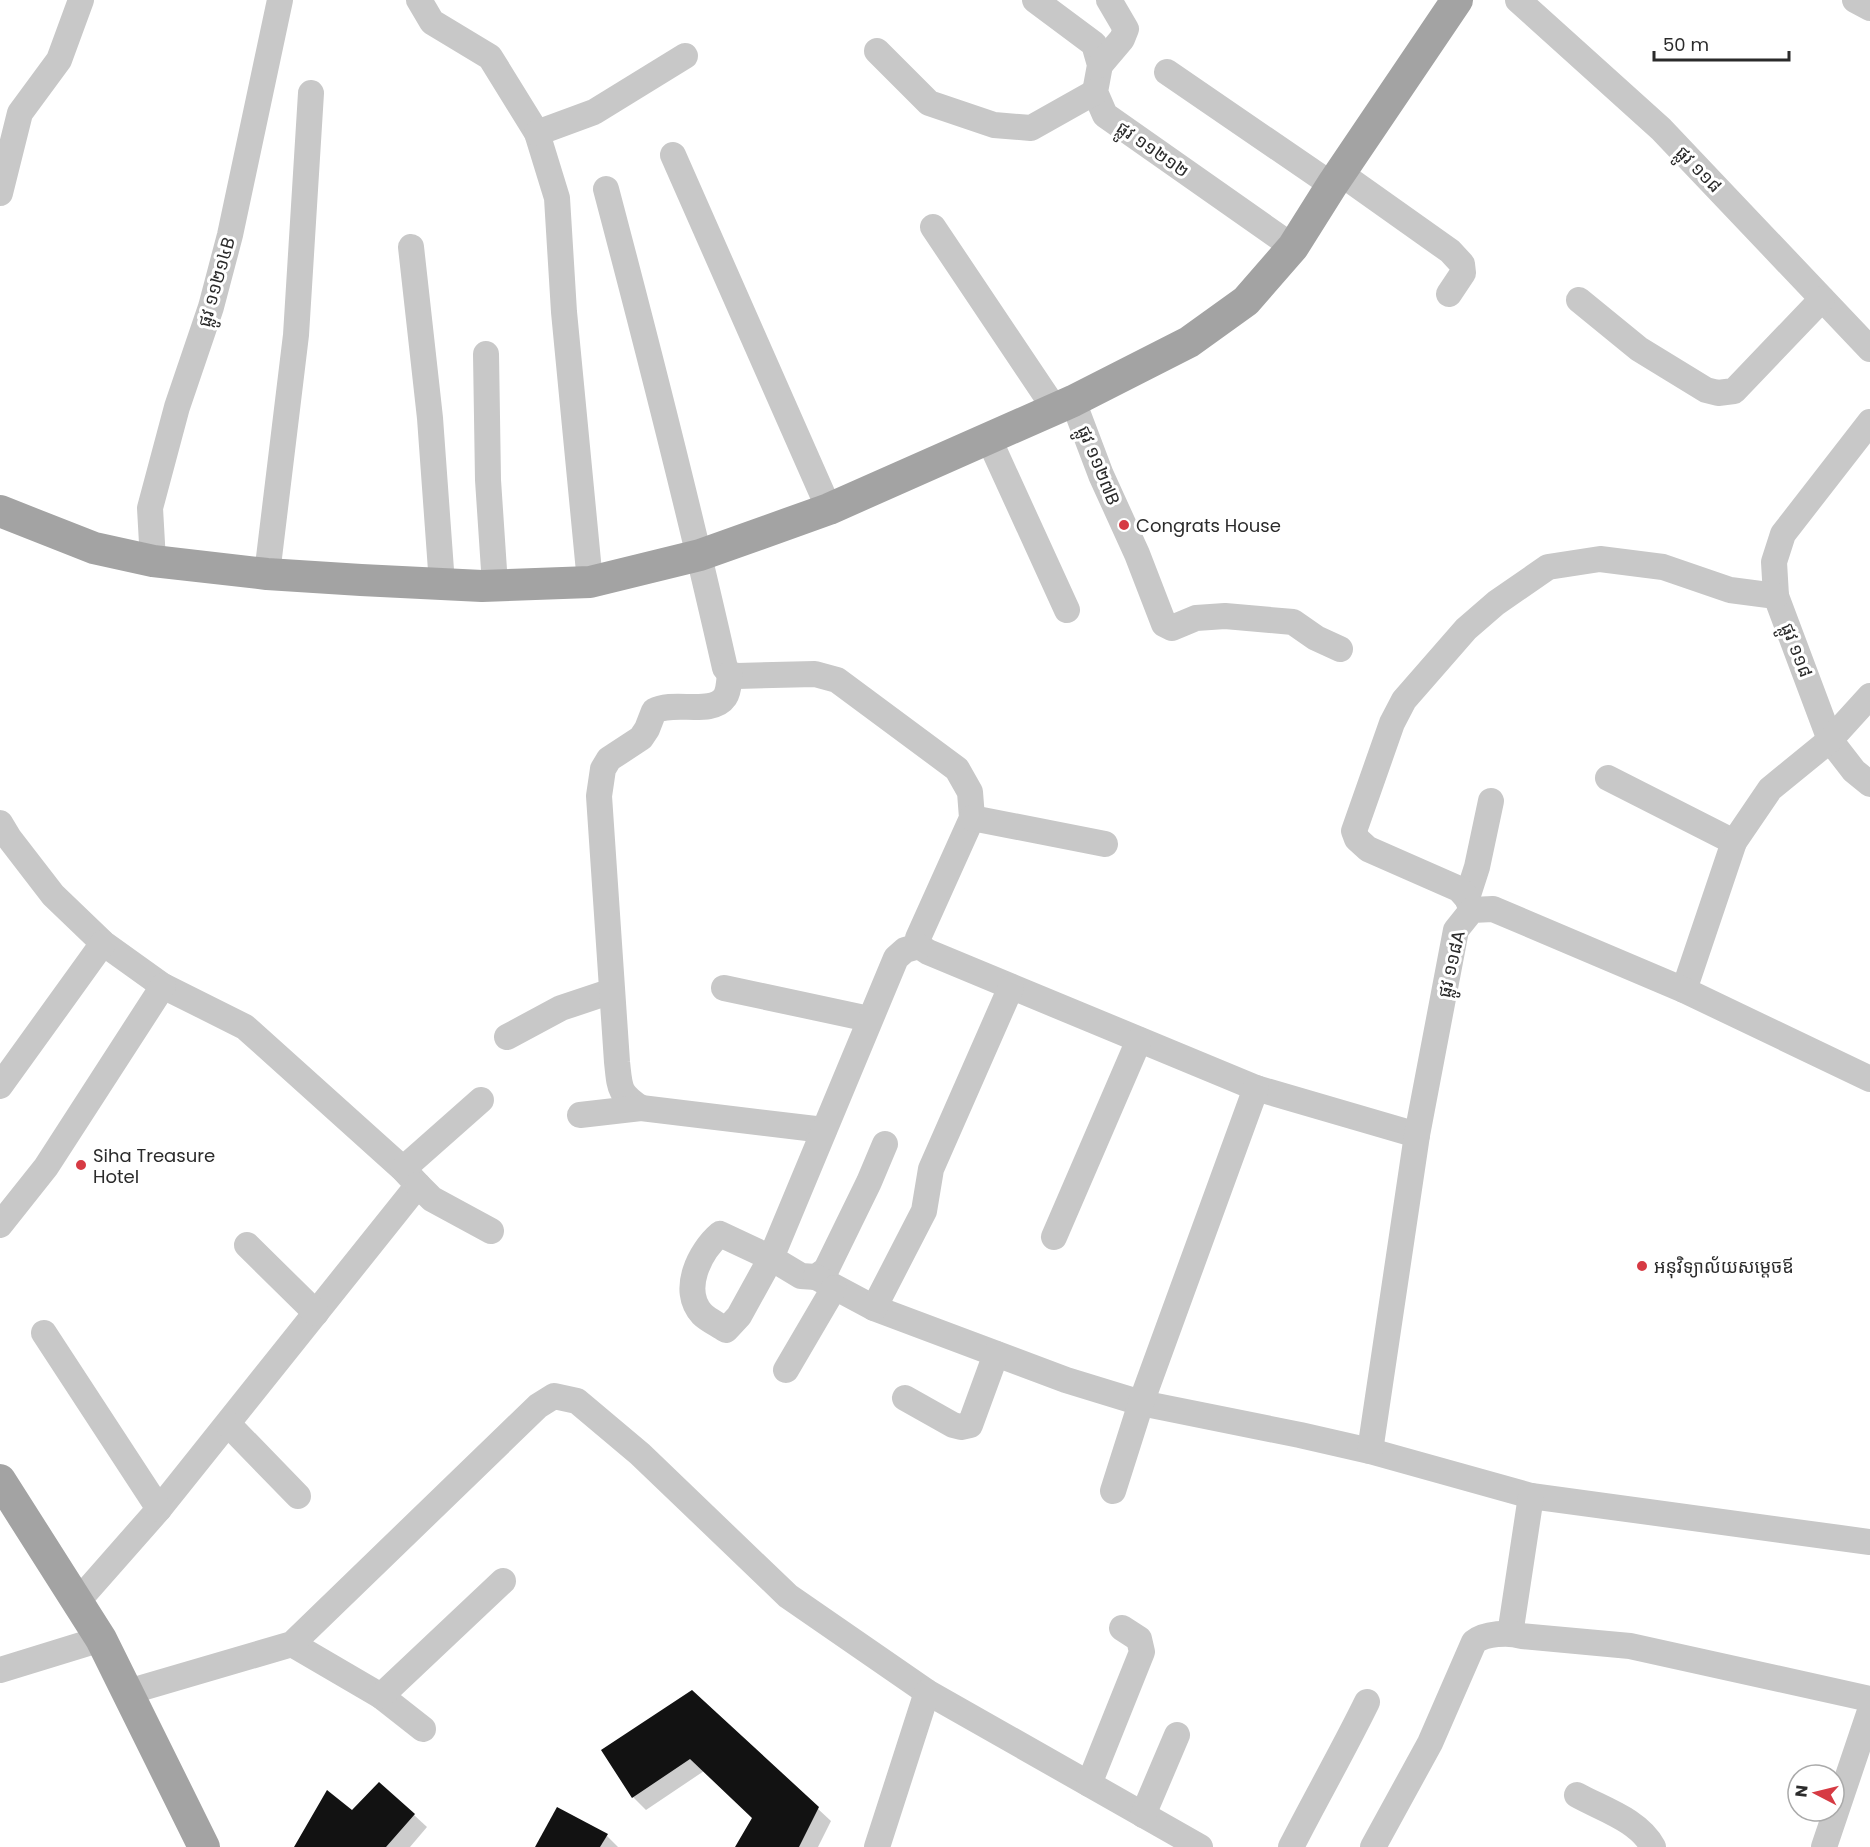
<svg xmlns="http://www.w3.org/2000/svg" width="1870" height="1847" font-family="Poppins,'Noto Sans Khmer',sans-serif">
  <rect width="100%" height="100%" fill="#fff"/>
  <!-- shadow -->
  <g fill="#0003">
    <path d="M692 1692 831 1821 818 1847H737L753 1818 704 1771 646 1810 633 1797 603 1750Z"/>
    <path d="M352 1812 414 1815 427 1827 410 1847H296Z"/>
    <path d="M607 1836 618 1847H536Z"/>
  </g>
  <!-- building -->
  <g fill="#121212">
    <path d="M692 1690 819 1807 799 1847H735L752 1818 690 1759 632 1798 601 1750Z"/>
    <path d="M379 1782 415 1814 386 1847H294L327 1790 352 1810Z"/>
    <path d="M557 1807 608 1834 600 1847H535Z"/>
  </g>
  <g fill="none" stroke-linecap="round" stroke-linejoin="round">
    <!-- minor -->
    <g stroke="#c8c8c8" stroke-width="26">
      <path d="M419 0 432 22 490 57 537 133 557 198 564 312 590 582"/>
      <path d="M1035 0 1094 44 1100 65 1095 92 1105 115 1293 247"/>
      <path d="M1518 0 1661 129 1870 349"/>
      <path d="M1855 0 1870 8"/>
      <path d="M877 51 929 103 994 125 1031 128 1095 92"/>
      <path d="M1100 65 1122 39 1126 29 1109 0"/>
      <path d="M1167 72 1332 185"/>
      <path d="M537 133 594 112 685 56"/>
      <path d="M673 155 829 509"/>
      <path d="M1340 173 1450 251 1462 264 1463 273 1449 294"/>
      <path d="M606 189C648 348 689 508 725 668L730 674 737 676 815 674 837 680 957 769 970 792 972 818 918 938 919 946 928 952 1256 1088 1417 1135"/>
      <path d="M0 193 20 113 59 60 81 0"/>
      <path d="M933 227 1055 409"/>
      <path d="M411 247 430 418 442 584"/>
      <path d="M1579 300 1639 349 1706 390 1718 393 1734 391 1822 299"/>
      <path d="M486 354 488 480 495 585"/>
      <path d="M1073 401 1101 475 1137 554 1164 624 1172 628 1196 618 1225 616 1293 622 1316 638 1340 649"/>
      <path d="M1870 422 1783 534 1774 562 1776 596 1830 740 1854 771 1870 784"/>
      <path d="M988 437 1067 610"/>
      <path d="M153 561 150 508 177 407 211 307 230 235 280 0"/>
      <path d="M267 574 296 335 311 93"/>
      <path d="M1608 778 1734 842"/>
      <path d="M972 818 1105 844"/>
      <path d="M0 823 9 838 53 895 103 943 163 986 245 1027 403 1169 418 1185 159 1509 78 1601"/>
      <path d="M1467 898 1477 867 1491 801"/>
      <path d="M1472 910 1467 898 1459 889 1368 849 1357 839 1354 831 1392 723 1404 700 1466 629 1496 603 1548 567 1600 559 1663 567 1730 590 1776 596"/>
      <path d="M724 988 869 1019"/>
      <path d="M1684 990 1734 842 1770 789 1830 740 1870 696"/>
      <path d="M507 1037 561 1008 612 991"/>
      <path d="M0 1086 103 943"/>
      <path d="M641 1108C618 1093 620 1088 617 1062L599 796 603 769 609 759 641 738 647 729 654 711C674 700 712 716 725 697 729 691 729 681 730 674"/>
      <path d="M580 1115 641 1108 824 1130"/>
      <path d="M885 1144 869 1182 826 1270 816 1277 801 1276 771 1258 720 1234C700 1251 680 1290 702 1314 708 1320 719 1325 726 1330L739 1316 771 1258 896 958 905 950 919 946"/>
      <path d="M403 1169 481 1100"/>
      <path d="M418 1185 432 1199 491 1231"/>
      <path d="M0 1225 46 1167 163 986"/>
      <path d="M1054 1237 1139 1040"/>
      <path d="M247 1245 316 1313"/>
      <path d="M816 1277 874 1308 1066 1380 1141 1403 1300 1435 1370 1451 1531 1496 1870 1542"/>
      <path d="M874 1308 924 1211 931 1169 1011 987"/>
      <path d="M44 1333 159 1509"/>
      <path d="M786 1370 834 1288"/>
      <path d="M905 1398 953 1425 961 1427 970 1425 996 1354"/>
      <path d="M228 1424 298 1496"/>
      <path d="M1370 1451 1417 1135 1456 930 1472 910 1493 909 1684 990 1870 1079"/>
      <path d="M1113 1491 1141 1403 1256 1088"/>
      <path d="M1515 1634 1511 1628 1531 1496"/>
      <path d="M292 1644 381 1696 423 1729"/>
      <path d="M0 1670 101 1639"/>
      <path d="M128 1692 292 1644 538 1406 554 1396 577 1401 640 1454 788 1596 927 1692 1200 1847"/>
      <path d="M381 1696 503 1581"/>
      <path d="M1089 1784 1142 1652 1139 1639 1122 1628"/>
      <path d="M1577 1795C1602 1809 1639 1820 1653 1847"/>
      <path d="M1143 1815 1177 1735"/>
      <path d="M877 1847 927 1692"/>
      <path d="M1291 1847C1316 1798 1343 1751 1367 1702"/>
      <path d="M1373 1847 1430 1743 1474 1642C1485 1633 1509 1632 1522 1636L1630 1646 1870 1699"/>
      <path d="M1824 1847 1870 1711"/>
    </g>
    <!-- major -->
    <g stroke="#a3a3a3" stroke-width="32">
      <path d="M0 511 94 548 153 561 267 574 361 580 482 586 590 582 700 555 829 509 1073 401 1189 342 1246 301 1293 247 1332 185 1457 0"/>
      <path d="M0 1480 101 1639 204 1847"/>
    </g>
  </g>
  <!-- markers -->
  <g fill="#d63a43" stroke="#fff" stroke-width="2">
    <circle cx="1124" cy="525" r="6"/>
    <circle cx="81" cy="1165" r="6"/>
    <circle cx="1642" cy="1266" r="6"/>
  </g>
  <g text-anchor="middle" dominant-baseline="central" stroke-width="6" stroke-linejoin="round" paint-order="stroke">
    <!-- street labels -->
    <g font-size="18" fill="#2b2b2b" stroke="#fff">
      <text transform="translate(1153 149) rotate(35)">ផ្លូវ ១១២១២</text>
      <text transform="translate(1699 169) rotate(46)">ផ្លូវ ១១៨</text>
      <text transform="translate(216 282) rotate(-74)">ផ្លូវ ១១២១៤B</text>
      <text transform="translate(1099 465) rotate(68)">ផ្លូវ ១១២៧B</text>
      <text transform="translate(1797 650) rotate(69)">ផ្លូវ ១១៨</text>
      <text transform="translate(1451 964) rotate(-77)">ផ្លូវ ១១៨A</text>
    </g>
    <!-- poi labels -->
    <g font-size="18" fill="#2b2b2b" stroke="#fff" text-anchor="start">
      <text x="1136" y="525">Congrats House</text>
      <text x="93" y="1155">Siha Treasure<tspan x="93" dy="21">Hotel</tspan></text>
      <text x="1654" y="1266">អនុវិទ្យាល័យសម្តេចឪ</text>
    </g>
  </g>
  <!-- north arrow -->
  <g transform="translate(1816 1793) rotate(277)"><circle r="28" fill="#ffffff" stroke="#aaaaaa" stroke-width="1.5"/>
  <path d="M0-4.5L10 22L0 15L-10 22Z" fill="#d63a43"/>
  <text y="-9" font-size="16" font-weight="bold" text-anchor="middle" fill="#2b2b2b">N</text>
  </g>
  <!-- scale -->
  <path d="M1654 51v9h135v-9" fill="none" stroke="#2b2b2b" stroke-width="3"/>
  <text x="1663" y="51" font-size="18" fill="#2b2b2b" stroke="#ffffff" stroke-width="4.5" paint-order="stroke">50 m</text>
</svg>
